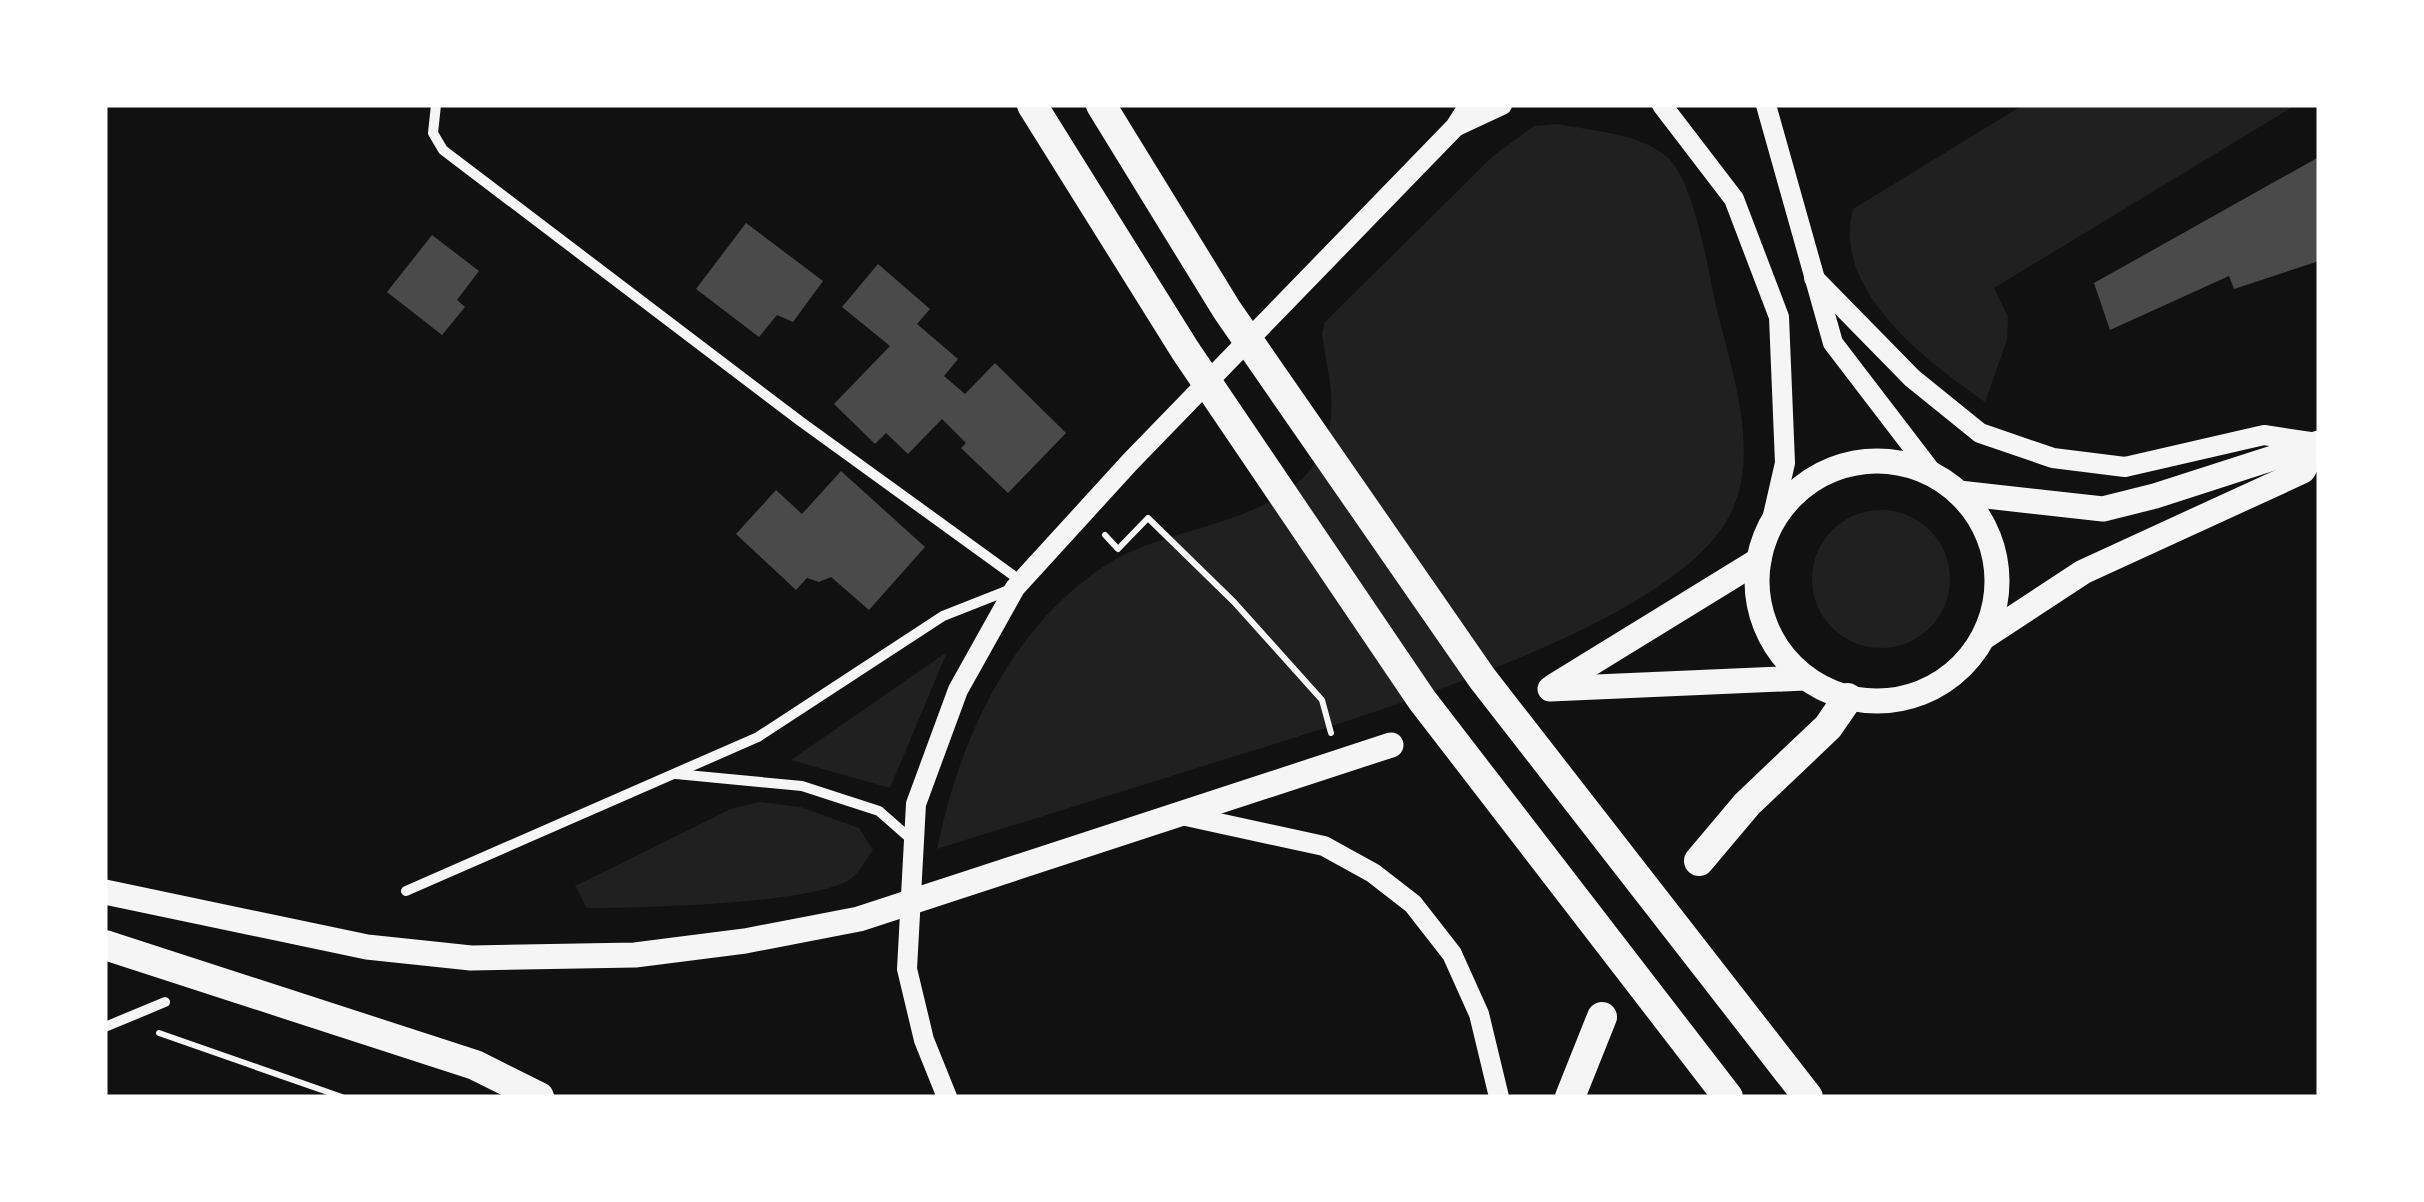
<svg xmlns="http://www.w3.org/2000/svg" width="2424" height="1202" font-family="'Titillium Web',sans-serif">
  <rect width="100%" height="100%" fill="#111"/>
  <!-- green -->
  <g fill="#202020">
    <path d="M2023 105H2296L1994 288 2008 317 2007 340 1985 402C1927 361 1831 291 1853 209Z"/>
    <path d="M1558 124C1592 131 1638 133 1666 156 1693 178 1707 263 1714 297 1729 366 1767 459 1724 525 1654 635 1336 724 1210 764 1119 792 1028 821 937 849 959 740 1011 625 1109 563 1181 518 1319 526 1331 417 1334 391 1325 359 1322 333L1325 322 1493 156 1534 126Z"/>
    <circle cx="1881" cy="579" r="69"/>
    <path d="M947 652 890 788 791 760Z"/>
    <path d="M759 802 800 807 859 828 873 850C866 859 858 875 849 880 810 904 638 908 587 908L575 886 731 809Z"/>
  </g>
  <!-- building -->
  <g fill="#4a4a4a">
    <path d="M2319 157V261L2234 289 2229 276 2110 330 2094 283Z"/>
    <path d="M746 223 823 281 793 322 777 315 759 337 696 289Z"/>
    <path d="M432 235 479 271 457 300 465 307 442 335 387 292Z"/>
    <path d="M878 264 930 309 917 324 958 359 944 376 965 394 995 363 1066 433 1008 493 961 448 966 443 942 419 908 454 886 433 875 444 834 404 890 346 842 307Z"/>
    <path d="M841 471 925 547 869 610 831 577 819 582 807 578 796 590 736 534 776 490 802 514Z"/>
  </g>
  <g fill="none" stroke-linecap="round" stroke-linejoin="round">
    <!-- path -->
    <g stroke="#f5f5f5" stroke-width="6">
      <path d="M1105 535 1118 549 1148 518 1234 602 1322 700 1331 733"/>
      <path d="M159 1033 342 1097"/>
    </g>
    <!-- minor -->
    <g stroke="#f5f5f5" stroke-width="10">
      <path d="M436 105 433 133 443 150 800 421 1021 581"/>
      <path d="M676 774 802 786 879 811 912 840"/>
      <path d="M406 891 758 737 943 616 1009 590"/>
      <path d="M105 1027 165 1002"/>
    </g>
    <!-- secondary -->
    <g stroke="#f5f5f5" stroke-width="20">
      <path d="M1662 105 1734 199 1779 317 1785 463 1771 524"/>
      <path d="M1766 105 1833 343 1934 475"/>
      <path d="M1457 126 1502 105"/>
      <path d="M1814 278 1912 378 1980 433 2053 458 2125 467 2264 435 2317 443"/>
      <path d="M1177 814 1324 846 1373 873 1413 904 1452 954 1479 1014 1499 1097"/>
      <path d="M947 1097 924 1040 907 969 916 804 958 690 1015 588 1130 462 1455 127 1469 105"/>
    </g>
    <!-- primary -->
    <g stroke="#f5f5f5" stroke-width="25">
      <circle cx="1877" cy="581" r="120"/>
      <path d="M1959 493 2103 509 2155 496 2319 443"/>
      <path d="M1984 637 2083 572 2303 471 2318 444"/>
      <path d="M1554 686 1759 560"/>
      <path d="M1550 689 1805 678"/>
      <path d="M105 892 367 947 471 958 635 955 745 941 859 919 1391 745"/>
    </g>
    <!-- motorway -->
    <g stroke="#f5f5f5" stroke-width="30">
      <path d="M1032 105 1185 350 1422 700 1728 1097"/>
      <path d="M1101 105 1227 310 1482 678 1808 1097"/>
      <path d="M1699 861 1747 804 1828 727 1848 698"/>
      <path d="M105 945 475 1065 539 1097"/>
      <path d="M1570 1097 1602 1017"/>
    </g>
  </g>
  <!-- border -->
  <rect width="2424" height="1202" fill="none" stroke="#ffffff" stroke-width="215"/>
</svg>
